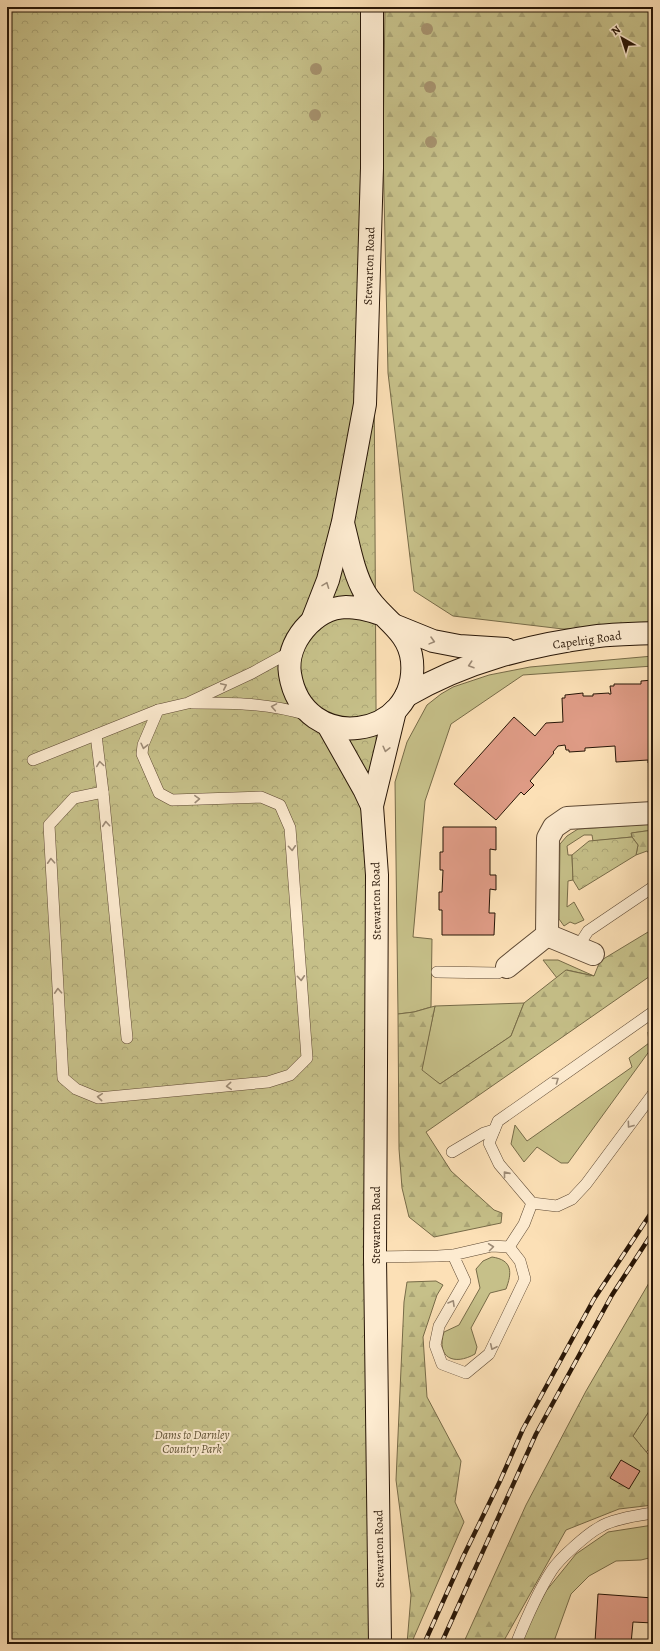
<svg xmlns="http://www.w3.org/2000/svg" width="660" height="1651" font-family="Alegreya,serif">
  <defs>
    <pattern id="forest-firs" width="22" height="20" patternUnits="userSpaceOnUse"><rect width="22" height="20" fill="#c6c089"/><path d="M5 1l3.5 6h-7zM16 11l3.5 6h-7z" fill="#aaa475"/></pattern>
    <pattern id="park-crowns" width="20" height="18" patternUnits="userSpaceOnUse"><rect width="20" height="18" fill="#c6c089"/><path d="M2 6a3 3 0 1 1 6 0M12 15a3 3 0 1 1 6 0" fill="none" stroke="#aaa475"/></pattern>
  </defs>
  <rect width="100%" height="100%" fill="#fce0b6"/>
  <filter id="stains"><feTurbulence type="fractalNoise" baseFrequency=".005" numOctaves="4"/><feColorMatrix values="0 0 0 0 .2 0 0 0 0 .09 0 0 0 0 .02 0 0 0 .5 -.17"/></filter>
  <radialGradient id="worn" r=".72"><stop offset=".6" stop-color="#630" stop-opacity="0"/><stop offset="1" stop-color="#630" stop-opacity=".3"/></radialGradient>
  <!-- grass -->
  <g fill="#c6c089" stroke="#776b48">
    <path d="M653 656V666L523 675 451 724 425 801 413 937 432 939 431 1007 414 1012 398 1014 395 782 407 742 427 705 441 694 453 687 489 675 530 667Z"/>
    <path d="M653 824V830L632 833V837L593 841 592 835H584L567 846 568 855H572L573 880 568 881 567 907 574 902 584 920 575 924 570 922 564 926 559 919 560 844 567 836 578 829Z"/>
    <path d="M543 960H558L594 976 567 970 557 978Z"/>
    <path d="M524 1003 511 1036 440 1084 421 1072 435 1006Z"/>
    <path d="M653 1030V1046L568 1163H561L537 1147 524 1162 511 1144 515 1125 527 1141 632 1067 629 1058 649 1043 648 1032Z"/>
    <path d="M492 1257C513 1260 512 1273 506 1289L490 1293 471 1328 477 1347 475 1354C454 1366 436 1358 444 1332L459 1325 480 1288 476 1269 483 1261Z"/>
    <path d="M653 1405V1445L646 1452 633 1436Z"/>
    <path d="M653 1525V1557L641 1560 616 1561 589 1576 571 1594 553 1644H522L526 1629 546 1591 576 1554 608 1532Z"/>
  </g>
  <!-- forest -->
  <g fill="url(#forest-firs)" stroke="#776b48">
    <path d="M385 7H653V625L563 629 453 616 414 591 388 373 383 148Z"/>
    <path d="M653 830V859L647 851 636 855 638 845 632 837 631 833Z"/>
    <path d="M653 929V974L426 1132 451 1171 494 1210 502 1213 501 1223 434 1237 409 1217 402 1188 399 1149 398 1014 414 1012 435 1006 422 1070 440 1084 511 1036 524 1003 566 970 594 976 600 961Z"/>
    <path d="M653 1276V1405L633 1436 653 1460V1505L619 1509 566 1530 502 1644H463L526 1505 586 1391Z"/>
    <path d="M436 1281 443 1285 437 1295 423 1337 427 1397 461 1461 455 1502 464 1522 411 1644H407L411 1595 396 1480 404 1302 407 1282Z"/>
  </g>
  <!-- park -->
  <g fill="url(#park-crowns)" stroke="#776b48">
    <path d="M7 7H372L377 875 379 1644H7Z"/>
    <path d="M632 837 638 845 636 855 579 890 573 880 572 855 589 841Z"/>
  </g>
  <!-- building -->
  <g fill="#de9b85" stroke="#281607">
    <path d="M653 680V762L648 763V760L616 762 615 746 585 748V751L569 752V750H566L565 745 558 746 553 752 554 753 530 781 534 785 524 795 521 792 496 820 454 784 514 717 535 736 546 723 563 722 562 698H565V695L583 693V696H593V694L609 693V694H611L610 686H614V684H641V681Z"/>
    <path d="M443 827H496V850L490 849V875H496V890L490 889 489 913H495L494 935H442V910H439V892H442L443 870H440V852H443Z"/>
    <path d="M621 1460 640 1471 629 1489 610 1478Z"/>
    <path d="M598 1594 653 1598V1623L633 1622 631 1644 595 1642Z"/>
  </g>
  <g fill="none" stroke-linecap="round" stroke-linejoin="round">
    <!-- lane casing -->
    <g stroke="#5d4833" stroke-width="12">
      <g id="lane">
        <path d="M193 703C235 703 267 703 308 715"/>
        <path d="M96 735 103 792 127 1038"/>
        <path d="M33 760 158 710 188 703 252 673 292 651"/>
        <path d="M103 792 74 798 49 825 63 1078 76 1089 98 1098 268 1082 290 1075 307 1058 290 828 280 805 261 797 172 800 159 793 142 754 143 745 158 710"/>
        <path d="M577 948 588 931 653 887"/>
        <path d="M437 972 498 973 507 967"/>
        <path d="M653 1012 498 1121 489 1143 499 1164 532 1203 557 1206 572 1199 586 1184 653 1094"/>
        <path d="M452 1152 484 1133 494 1130"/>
        <path d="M509 1247 524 1224 532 1203"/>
        <path d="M375 1257 438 1256 453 1255 492 1246 509 1247 520 1261 525 1279 489 1354 466 1373 442 1364 435 1345 439 1326 465 1281 453 1255"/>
        <path d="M516 1644C526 1619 537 1593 552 1570 559 1559 588 1533 600 1527 611 1520 639 1515 653 1513"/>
      </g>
    </g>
    <!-- street casing -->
    <g stroke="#5d4833" stroke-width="24">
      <g id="street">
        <path d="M547 935 593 954"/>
        <path d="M507 967 547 935 548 838 554 827 567 818 653 813"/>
      </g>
    </g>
    <!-- secondary casing -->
    <g stroke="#281607" stroke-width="24">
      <g id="secondary">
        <path d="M343 523C349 546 353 572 365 593 379 618 409 629 412 661 419 740 303 756 290 674 285 643 314 608 346 607 358 607 369 610 381 614"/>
        <path d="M312 621 328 580 343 522 365 404 372 168V7"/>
        <path d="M396 626 433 641 459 646 506 649"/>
        <path d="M406 696C466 661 530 645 598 636 616 634 635 634 653 633"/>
        <path d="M328 725 364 789 372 806"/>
        <path d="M380 1644 375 1257 377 875 372 806 395 711"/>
      </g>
    </g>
    <!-- lane -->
    <use href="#lane" stroke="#fdebd0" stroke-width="11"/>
    <!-- street -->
    <use href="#street" stroke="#fdebd0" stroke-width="22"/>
    <!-- secondary -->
    <use href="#secondary" stroke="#fdebd0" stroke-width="22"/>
    <!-- rail casing -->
    <g stroke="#281607" stroke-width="4.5">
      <g id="rail">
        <path d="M424 1644 463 1557 500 1481 523 1429 594 1299 653 1210"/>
        <path d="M441 1644 536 1434 612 1295 653 1232"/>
      </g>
    </g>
    <!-- rail -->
    <use href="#rail" stroke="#fdebd0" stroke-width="3" stroke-dasharray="9" stroke-linecap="butt"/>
  </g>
  <!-- trees -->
  <g fill="#a6926e">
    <circle cx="427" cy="29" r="6"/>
    <circle cx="316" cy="69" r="6"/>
    <circle cx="430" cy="87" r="6"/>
    <circle cx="315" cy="115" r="6"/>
    <circle cx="431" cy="142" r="6"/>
  </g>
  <!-- one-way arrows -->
  <defs><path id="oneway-chevron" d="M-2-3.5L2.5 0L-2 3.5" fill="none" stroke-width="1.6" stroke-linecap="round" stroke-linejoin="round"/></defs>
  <g stroke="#9d8b76">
    <use href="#oneway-chevron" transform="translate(326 585) rotate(-69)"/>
    <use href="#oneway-chevron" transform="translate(432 641) rotate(15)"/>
    <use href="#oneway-chevron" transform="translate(471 665) rotate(162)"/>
    <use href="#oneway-chevron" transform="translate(224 686) rotate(-25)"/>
    <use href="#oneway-chevron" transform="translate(274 707) rotate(-170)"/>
    <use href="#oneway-chevron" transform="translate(144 746) rotate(103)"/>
    <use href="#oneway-chevron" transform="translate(386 749) rotate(104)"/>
    <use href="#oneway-chevron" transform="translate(100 764) rotate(-98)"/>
    <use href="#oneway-chevron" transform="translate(197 799) rotate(-2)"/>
    <use href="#oneway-chevron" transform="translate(106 824) rotate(-95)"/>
    <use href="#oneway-chevron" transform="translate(292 848) rotate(86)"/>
    <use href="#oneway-chevron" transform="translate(51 861) rotate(-93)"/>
    <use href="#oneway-chevron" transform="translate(301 978) rotate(86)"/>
    <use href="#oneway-chevron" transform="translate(58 991) rotate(-93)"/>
    <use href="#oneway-chevron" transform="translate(556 1080) rotate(-35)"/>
    <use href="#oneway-chevron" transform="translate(229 1086) rotate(175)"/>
    <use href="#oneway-chevron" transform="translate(100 1097) rotate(-175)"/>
    <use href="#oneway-chevron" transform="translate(630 1125) rotate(126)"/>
    <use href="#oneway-chevron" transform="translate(506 1174) rotate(-129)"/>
    <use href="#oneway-chevron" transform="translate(491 1247) rotate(-7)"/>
    <use href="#oneway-chevron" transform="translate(452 1303) rotate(-60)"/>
    <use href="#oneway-chevron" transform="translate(493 1347) rotate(115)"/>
  </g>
  <g text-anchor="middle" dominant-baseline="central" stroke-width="4" stroke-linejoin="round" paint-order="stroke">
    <!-- street labels -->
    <g font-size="12" fill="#281607" stroke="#fdebd0">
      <text transform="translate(369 266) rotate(-88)">Stewarton Road</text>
      <text transform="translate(587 640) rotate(-8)">Capelrig Road</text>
      <text transform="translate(376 901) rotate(-91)">Stewarton Road</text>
      <text transform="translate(376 1225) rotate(-90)">Stewarton Road</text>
      <text transform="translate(379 1549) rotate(-91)">Stewarton Road</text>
    </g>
    <!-- park labels -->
    <g font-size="12" font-style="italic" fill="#5f5234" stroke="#fdebd0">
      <text x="192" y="1435">Dams to Darnley<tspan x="192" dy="14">Country Park</tspan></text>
    </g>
  </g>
  <!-- margin -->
  <rect width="660" height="1651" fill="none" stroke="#fce0b6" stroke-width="24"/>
  <rect x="8" y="8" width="644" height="1635" fill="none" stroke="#281607" stroke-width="2"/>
  <rect x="12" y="12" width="636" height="1627" fill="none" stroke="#281607"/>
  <!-- north arrow -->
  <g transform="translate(622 38) rotate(321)" stroke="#fdebd0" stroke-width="3" paint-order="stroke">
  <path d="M0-3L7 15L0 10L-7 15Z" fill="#281607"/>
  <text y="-6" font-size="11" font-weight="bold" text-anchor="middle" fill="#281607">N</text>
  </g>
  <rect width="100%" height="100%" filter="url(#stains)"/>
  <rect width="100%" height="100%" fill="url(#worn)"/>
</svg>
